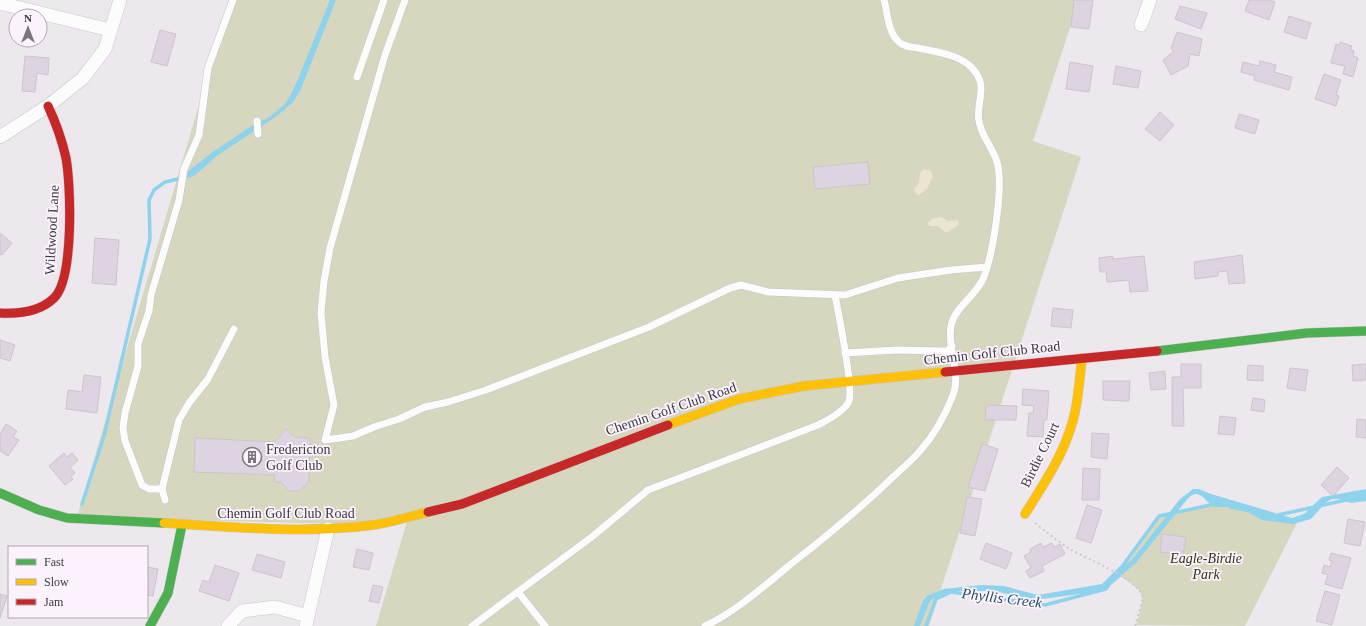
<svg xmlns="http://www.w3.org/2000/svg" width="1366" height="626" font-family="'Times New Roman',serif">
  <rect width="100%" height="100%" fill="#ede8ee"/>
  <!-- green -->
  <g fill="#d6d7be">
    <path d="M230 0H1079L1033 141 1081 157 929 626H376L408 518 373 525 77 517Z"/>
    <path d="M1212 504 1298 521 1245 626 1136 625C1146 591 1146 593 1117 574L1159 516Z"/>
  </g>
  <!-- sand -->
  <g fill="#ebe4d1">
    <path d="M924 169 930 170 933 176 927 189 919 195 916 194 914 190 919 182 920 173Z"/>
    <path d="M941 217 948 221 958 220 959 225 946 233 938 226H929L928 223 931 219Z"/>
  </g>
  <!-- water -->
  <g fill="#8dd3ed">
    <path d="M330 0H336L301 89 293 102 277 116 218 155 194 176 188 178 186 173 214 151 253 125 268 118 284 105 289 98 298 79Z"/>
    <path d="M1193 489H1199L1211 494 1292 518 1304 514 1322 497 1366 489V501L1351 503 1338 499H1332L1325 503 1311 519 1293 524 1262 520 1238 507H1215C1203 501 1199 484 1185 502L1136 563C1124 572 1116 583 1102 591L1035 600 994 591H957L943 594 932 599 929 603 920 626H914L923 601 927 596 944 589 982 585 1004 586 1038 595 1102 584 1119 567 1131 561 1180 499Z"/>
  </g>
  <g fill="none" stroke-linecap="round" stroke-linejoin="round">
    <!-- stream -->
    <g stroke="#8dd3ed" stroke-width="3.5">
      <path d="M82 504 104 436 150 239 149 200 154 190 165 182 178 179"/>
      <path d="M1231 507 1246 510"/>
      <path d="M1278 515 1346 500"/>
      <path d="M1121 568 1159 516 1215 504"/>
      <path d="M926 626 936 599 951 592 1045 605 1106 589 1109 585"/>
    </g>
  </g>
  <!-- building -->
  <g fill="#ded3e0" stroke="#cac6ca">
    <path d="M1074 0H1093L1089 29 1071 27Z"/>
    <path d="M1249 0H1270L1275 2 1269 20 1245 11Z"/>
    <path d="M1180 6 1207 13 1201 29 1175 19Z"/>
    <path d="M1289 16 1311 23 1306 39 1284 32Z"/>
    <path d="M160 30 176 34 167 66 151 62Z"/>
    <path d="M1177 32 1202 39 1199 56 1190 54 1188 66 1171 75 1163 60 1173 52V50L1171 48Z"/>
    <path d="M1340 42 1352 46 1351 50 1354 51 1353 56 1358 58 1353 77 1343 74 1345 66 1331 63 1336 44 1340 45Z"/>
    <path d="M25 56 49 58 48 75 37 73 35 92 22 91Z"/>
    <path d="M1260 61 1276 65 1274 72 1292 77 1289 90 1254 80 1255 76 1241 72 1243 62 1259 66Z"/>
    <path d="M1070 62 1093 66 1089 92 1066 89Z"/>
    <path d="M1116 66 1141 71 1138 88 1113 84Z"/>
    <path d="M1324 74 1341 80 1336 95 1339 96 1336 106 1315 99Z"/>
    <path d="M1160 112 1174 125 1160 141 1145 129Z"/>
    <path d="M1239 114 1259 120 1255 134 1235 128Z"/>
    <path d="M868 162 870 184 815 189 813 167Z"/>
    <path d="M0 233 12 243 2 255 0 254Z"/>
    <path d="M95 238 119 240 116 285 92 283Z"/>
    <path d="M1242 255 1245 283 1229 284 1227 271 1218 272V276L1195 279 1194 262Z"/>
    <path d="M1113 256V259L1144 256 1148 291 1130 292 1129 280 1107 282 1106 272H1100L1099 258Z"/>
    <path d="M1053 308 1073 310 1071 328 1051 326Z"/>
    <path d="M0 340 15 345 10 361 0 358Z"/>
    <path d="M1181 364H1201V388H1183L1184 426H1172V377H1181Z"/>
    <path d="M1366 364V380L1353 381 1352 365Z"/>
    <path d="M1248 365 1263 366V381L1247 380Z"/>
    <path d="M1290 368 1308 370 1305 391 1287 388Z"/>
    <path d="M1165 371 1166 389 1151 390 1149 373Z"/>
    <path d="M84 375 101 377 97 413 66 409 68 390 82 392Z"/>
    <path d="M1103 381H1130L1129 401 1103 400Z"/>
    <path d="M1023 389 1049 391 1047 420H1044L1043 437 1027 436 1029 413H1033L1034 406 1022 405Z"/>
    <path d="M1253 398 1265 400 1264 412 1251 410Z"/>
    <path d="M986 405 1017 406 1016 420H985Z"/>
    <path d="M1220 416 1236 418 1234 435 1218 434Z"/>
    <path d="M1357 419 1366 420V438L1356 437Z"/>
    <path d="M6 424 17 431 13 437 19 440 8 456 0 451V434Z"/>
    <path d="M286 429 294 437 310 438 309 482 299 491H289L281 482H274L275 475 194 472 195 438 275 442Z"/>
    <path d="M1092 433 1109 434 1107 459 1091 457Z"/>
    <path d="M982 444 998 449 985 491 968 487Z"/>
    <path d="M64 453 67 457 72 453 78 460 70 467 75 473 71 477 73 479 65 485 49 466Z"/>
    <path d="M1337 467 1349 478 1333 496 1321 485Z"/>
    <path d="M1083 468 1100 469 1099 500H1082Z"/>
    <path d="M967 497 982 499 975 536 960 533Z"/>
    <path d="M1087 505 1102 510 1091 543 1076 538Z"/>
    <path d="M1348 519 1365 522 1360 546 1344 543Z"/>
    <path d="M1162 534 1186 537 1183 555 1160 552Z"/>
    <path d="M986 543 1012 553 1006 569 980 559Z"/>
    <path d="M1041 543 1043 547 1052 543 1054 547 1060 544 1065 554 1042 566 1044 571 1030 578 1026 571 1031 568 1024 556 1031 552 1030 549Z"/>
    <path d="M357 549 373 553 369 570 353 567Z"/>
    <path d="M1331 553 1351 558 1342 589 1325 584 1328 575 1322 573 1324 565 1330 567 1332 561 1329 560Z"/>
    <path d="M257 554 285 562 281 578 252 570Z"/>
    <path d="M215 565 239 573 229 601 199 591 203 580 209 582Z"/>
    <path d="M147 567 158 569 153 596 147 595Z"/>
    <path d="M373 585 383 587 379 603 369 601Z"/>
    <path d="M1325 591 1340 595 1332 625 1316 621Z"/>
    <path d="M0 594 7 596 0 618Z"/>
  </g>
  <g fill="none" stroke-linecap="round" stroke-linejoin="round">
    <!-- lane casing -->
    <g stroke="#c8c4c8" stroke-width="8">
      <g id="lane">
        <path d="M405 0 385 55 330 248 324 281 321 313 325 357 334 405 325 440 353 436 374 427 399 419 425 407 448 402 486 390 649 327 730 288 741 285 768 292 845 295 898 278 951 270 987 267"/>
        <path d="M357 77 384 0"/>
        <path d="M257 121 258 134"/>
        <path d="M845 353 897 350 942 351H948L952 346"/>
        <path d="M162 489H149L142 485 125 441 123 428 125 413 138 366V344L149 311 151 295 179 200 184 169 199 135 208 68 233 0"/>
        <path d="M165 500 162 489 179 420 189 403 208 379 234 329"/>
        <path d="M518 592 545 626"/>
        <path d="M472 626 593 536 648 490 818 425C828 420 845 411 849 401 854 389 838 311 835 295"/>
        <path d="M705 626C737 611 764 586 791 564 827 536 861 508 894 476 903 468 912 460 920 451 935 434 945 416 953 395 962 372 945 345 952 322 957 306 976 295 983 279 993 255 1004 186 997 162 993 148 981 136 979 121 976 108 984 93 980 81 971 55 940 53 918 48 911 47 904 47 899 42 887 31 888 13 884 0"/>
      </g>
    </g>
    <!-- street casing -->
    <g stroke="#c8c4c8" stroke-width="14">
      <g id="street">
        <path d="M0 3 110 30"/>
        <path d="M1141 25 1150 0"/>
        <path d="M0 137 48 106 83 78 105 49 120 0"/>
        <path d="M308 616 328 529"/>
        <path d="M228 626 242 611 275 607 308 616 306 626"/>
      </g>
    </g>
    <!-- fast casing -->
    <g stroke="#c8c4c8" stroke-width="10">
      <g id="fast">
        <path d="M1157 351 1307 333 1366 331"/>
        <path d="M0 493 39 510 67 518 164 523"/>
        <path d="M150 626 168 593 182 525"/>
      </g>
    </g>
    <!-- slow casing -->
    <g stroke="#c8c4c8" stroke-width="10">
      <g id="slow">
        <path d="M668 425 739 399 804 386 945 372"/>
        <path d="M1025 514C1041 488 1059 462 1069 433 1078 409 1079 383 1082 358"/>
        <path d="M164 523C233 527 303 534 372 525 391 523 410 516 428 512"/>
      </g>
    </g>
    <!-- jam casing -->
    <g stroke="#c8c4c8" stroke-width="10">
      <g id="jam">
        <path d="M0 313C19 314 40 312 54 298 74 279 71 186 66 158 62 140 56 123 48 106"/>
        <path d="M945 372 1157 351"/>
        <path d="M428 512 462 504 668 425"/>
      </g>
    </g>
    <!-- path -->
    <path stroke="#cccacc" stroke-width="2" stroke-dasharray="2 3" stroke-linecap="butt" d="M1035 523C1047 532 1058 542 1070 549 1087 559 1139 579 1143 598L1135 626"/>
    <!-- lane -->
    <use href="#lane" stroke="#fcfcfc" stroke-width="7"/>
    <!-- street -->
    <use href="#street" stroke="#fcfcfc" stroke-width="13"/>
    <!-- fast -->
    <use href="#fast" stroke="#4caf50" stroke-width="9"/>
    <!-- slow -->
    <use href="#slow" stroke="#ffc107" stroke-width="9"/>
    <!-- jam -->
    <use href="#jam" stroke="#c62828" stroke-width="9"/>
  </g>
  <!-- icons -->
  <defs>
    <g id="building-ring" transform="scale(1)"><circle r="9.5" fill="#fcf3ff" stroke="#7a767b" stroke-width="1.5"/><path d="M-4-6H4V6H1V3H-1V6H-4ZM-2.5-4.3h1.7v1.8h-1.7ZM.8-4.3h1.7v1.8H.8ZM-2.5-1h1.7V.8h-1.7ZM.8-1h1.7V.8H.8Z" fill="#7a767b"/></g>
  </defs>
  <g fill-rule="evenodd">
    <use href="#building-ring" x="252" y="457"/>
  </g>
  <g text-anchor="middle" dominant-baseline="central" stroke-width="3.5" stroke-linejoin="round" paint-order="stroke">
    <!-- street labels -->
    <g font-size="14" fill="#3c383d" stroke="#fcf3ff">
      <text transform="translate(52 230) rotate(-87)">Wildwood Lane</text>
      <text transform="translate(992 353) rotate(-6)">Chemin Golf Club Road</text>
      <text transform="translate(671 409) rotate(-19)">Chemin Golf Club Road</text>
      <text transform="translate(1040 455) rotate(-64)">Birdie Court</text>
      <text x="286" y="513">Chemin Golf Club Road</text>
    </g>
    <!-- poi labels -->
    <g font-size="14" fill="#3c383d" stroke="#fcf3ff" text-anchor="start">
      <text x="266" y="449">Fredericton<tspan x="266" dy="16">Golf Club</tspan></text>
    </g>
    <!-- park labels -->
    <g font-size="14" font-style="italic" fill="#31330f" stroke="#fcf3ff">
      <text x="1206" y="558">Eagle-Birdie<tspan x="1206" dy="16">Park</tspan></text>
    </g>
    <!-- water labels -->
    <g font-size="15" font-style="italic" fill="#24505f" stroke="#fcf3ff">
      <text transform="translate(1002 598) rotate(7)">Phyllis Creek</text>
    </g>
  </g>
  <!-- legend -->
  <rect x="8" y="546" width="140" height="72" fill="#fcf3ff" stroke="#afa8b1"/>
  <rect x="16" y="559" width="20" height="6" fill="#4caf50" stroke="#afa8b1"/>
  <text x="44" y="566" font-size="12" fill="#3c383d">Fast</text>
  <rect x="16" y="579" width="20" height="6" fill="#ffc107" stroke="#afa8b1"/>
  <text x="44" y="586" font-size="12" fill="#3c383d">Slow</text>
  <rect x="16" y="599" width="20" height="6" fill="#c62828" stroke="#afa8b1"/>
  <text x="44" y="606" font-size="12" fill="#3c383d">Jam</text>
  <!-- north arrow -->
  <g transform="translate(28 28)"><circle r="19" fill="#fcf3ff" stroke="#afa8b1"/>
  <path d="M0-3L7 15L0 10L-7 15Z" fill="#7a767b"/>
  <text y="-6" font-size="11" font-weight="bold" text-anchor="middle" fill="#3c383d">N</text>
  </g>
</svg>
